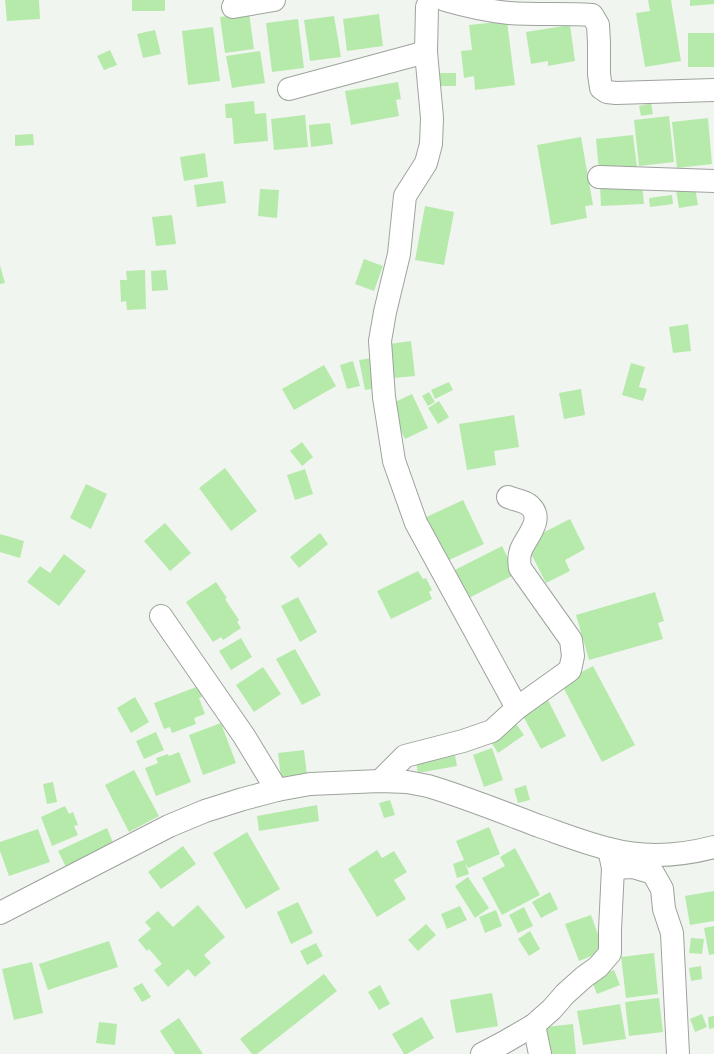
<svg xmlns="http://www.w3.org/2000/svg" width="714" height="1054" font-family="Poppins,sans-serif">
  <rect width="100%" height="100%" fill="#f0f5ef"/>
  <!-- building -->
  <g fill="#b6eaab">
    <path d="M5 0H39L40 19 7 21Z"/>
    <rect x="132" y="0" width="33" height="11"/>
    <path d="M648 0H671L681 61 645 67 636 13 650 11Z"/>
    <path d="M690 0H714V4L690 6Z"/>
    <path d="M249 13 254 49 225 53 220 17Z"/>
    <path d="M379 14 383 46 347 51 343 19Z"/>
    <path d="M334 16 341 57 310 61 304 20Z"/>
    <path d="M298 19 304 68 272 72 266 23Z"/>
    <path d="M507 21 515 85 475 90 474 76 464 78 461 51 472 50 469 25Z"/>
    <path d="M570 25 575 61 548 66V61L531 64 526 32Z"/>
    <path d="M213 27 220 81 188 85 182 31Z"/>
    <path d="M155 30 161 54 143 58 137 34Z"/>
    <rect x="688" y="33" width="26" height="34"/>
    <path d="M110 50 117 65 104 70 97 56Z"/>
    <path d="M260 51 265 83 232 88 226 56Z"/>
    <rect x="440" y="73" width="16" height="13"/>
    <path d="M398 82 401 99 396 100 399 116 351 125 345 91Z"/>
    <path d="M254 101 255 114 266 113 268 141 234 144 232 118H226L225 104Z"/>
    <path d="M651 103 653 114 641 116 639 106Z"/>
    <path d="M305 115 308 147 274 150 271 119Z"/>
    <path d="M669 116 674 162 639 166 634 120Z"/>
    <path d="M708 118 712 164 677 168 672 122Z"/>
    <path d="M330 123 333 144 311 147 309 125Z"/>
    <path d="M33 134 34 145 15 146V135Z"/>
    <path d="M633 135 637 167 599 171 596 139Z"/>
    <path d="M581 137 593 205 585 206 587 218 551 225 537 145Z"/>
    <path d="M205 153 208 177 184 181 180 157Z"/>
    <path d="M223 181 226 203 197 207 194 185Z"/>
    <path d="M642 183 644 204 601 206 600 185Z"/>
    <path d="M695 187 698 205 679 208 676 190Z"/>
    <path d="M260 189 279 190 277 218 258 216Z"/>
    <path d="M672 195 673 204 650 207 649 198Z"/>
    <path d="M425 206 454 212 444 265 415 260Z"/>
    <path d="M172 215 176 244 156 246 152 217Z"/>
    <path d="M364 259 383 266 374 291 355 284Z"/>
    <path d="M0 265 5 283 0 284Z"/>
    <path d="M145 270 146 309 127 310 126 301 121 302 120 280H127L126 271Z"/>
    <path d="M166 270 168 290 152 291 151 271Z"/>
    <path d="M688 324 691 351 673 353 669 327Z"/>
    <path d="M411 341 415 376 393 378 389 344Z"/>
    <path d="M372 358 377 388 365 390 359 360Z"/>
    <path d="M353 361 360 386 347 389 340 365Z"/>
    <path d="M631 363 645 367 639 387 647 389 643 401 622 395Z"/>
    <path d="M324 365 336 386 294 410 282 389Z"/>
    <path d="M449 382 453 390 435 399 431 390Z"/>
    <path d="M581 389 585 415 564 419 559 393Z"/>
    <path d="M429 392 435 402 428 406 422 396Z"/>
    <path d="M412 394 428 428 405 439 389 405Z"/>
    <path d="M439 401 449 417 438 424 428 408Z"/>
    <path d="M514 415 519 447 494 451 496 465 467 470 459 424Z"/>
    <path d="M302 442 313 457 302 466 290 451Z"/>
    <path d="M225 468 257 511 231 531 199 488Z"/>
    <path d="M305 469 313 494 295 500 287 475Z"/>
    <path d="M86 484 107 494 91 529 70 518Z"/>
    <path d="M463 500 484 544 447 561 420 520Z"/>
    <path d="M570 519 585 549 565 560 570 571 546 583 525 542Z"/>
    <path d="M165 523 191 553 170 571 144 541Z"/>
    <path d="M320 533 328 544 299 568 290 557Z"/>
    <path d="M0 534 24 541 20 558 0 552Z"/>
    <path d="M502 546 516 574 463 601 449 573Z"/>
    <path d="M64 554 86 571 59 606 27 582 40 566 50 573Z"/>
    <path d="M418 571 423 579 426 578 432 590 429 592 432 599 391 619 377 591Z"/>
    <path d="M216 582 227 598 225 599 239 620 237 622 241 628 223 640 221 637 213 642 186 602Z"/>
    <path d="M655 592 664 621 658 623 663 639 589 660 576 615Z"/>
    <path d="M298 597 317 632 300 642 281 606Z"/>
    <path d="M241 638 252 657 231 670 219 651Z"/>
    <path d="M295 649 321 695 302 705 276 659Z"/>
    <path d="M593 666 635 745 602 762 561 683Z"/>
    <path d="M263 667 281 694 254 712 236 685Z"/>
    <path d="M199 686 203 696 199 698 205 714 194 718 196 724 172 733 170 727 164 729 154 703Z"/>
    <path d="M135 697 149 722 131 733 117 708Z"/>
    <path d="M548 700 566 736 541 749 522 714Z"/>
    <path d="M515 722 524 735 498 753 489 739Z"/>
    <path d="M221 723 236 763 203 775 189 735Z"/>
    <path d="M156 732 164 750 144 759 136 741Z"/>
    <path d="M492 748 503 780 484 787 473 755Z"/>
    <path d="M304 750 307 775 281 778 278 753Z"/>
    <path d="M454 750 457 766 418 773 415 757Z"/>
    <path d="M179 752 191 782 156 796 145 768 158 763 156 758 168 754 169 756Z"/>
    <path d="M134 770 159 816 129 832 105 785Z"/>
    <path d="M53 782 57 802 47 804 43 784Z"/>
    <path d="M526 785 530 800 518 803 514 789Z"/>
    <path d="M390 800 395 815 384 818 379 803Z"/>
    <path d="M317 805 319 821 259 831 257 816Z"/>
    <path d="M65 806 69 814 73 812 78 825 74 826 78 835 52 846 41 817Z"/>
    <path d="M489 827 500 854 468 868 465 862 469 874 457 878 453 864 464 860 456 841Z"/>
    <path d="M107 828 114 845 66 867 58 851Z"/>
    <path d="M38 829 50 862 9 876 0 851V842Z"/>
    <path d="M247 832 280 889 246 909 213 853Z"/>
    <path d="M183 846 196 864 161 889 148 872Z"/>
    <path d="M515 848 540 895 502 915 482 878 505 866 500 857Z"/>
    <path d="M377 850 382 858 394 851 407 872 394 880 406 899 377 917 348 869Z"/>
    <path d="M468 877 489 908 475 918 455 886Z"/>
    <path d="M714 891V921L690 925 685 896Z"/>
    <path d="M550 892 558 909 541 918 532 902Z"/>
    <path d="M298 902 313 933 291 944 277 912Z"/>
    <path d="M198 905 225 937 204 955 211 963 195 977 188 969 168 987 154 970 162 964 149 949 147 951 138 940 151 929 145 922 158 911 173 927Z"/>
    <path d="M460 906 467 920 447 929 441 914Z"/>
    <path d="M524 907 533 926 518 933 509 915Z"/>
    <path d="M496 910 502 926 485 933 479 917Z"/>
    <path d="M591 915 604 951 579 961 565 924Z"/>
    <path d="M426 924 436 935 418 951 408 940Z"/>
    <path d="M714 926V954L709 955 704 928Z"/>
    <path d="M530 931 540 949 529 956 518 939Z"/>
    <path d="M691 938 704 939 702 954 689 953Z"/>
    <path d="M109 941 118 967 48 990 39 964Z"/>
    <path d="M316 943 323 956 307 965 300 951Z"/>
    <path d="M654 953 658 994 626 998 621 957Z"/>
    <path d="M32 962 43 1013 14 1020 2 969Z"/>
    <path d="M701 966 702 979 691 981 689 968Z"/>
    <path d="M614 970 620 985 597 994 591 979Z"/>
    <path d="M324 974 337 991 257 1054H252L240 1039Z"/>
    <path d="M142 983 151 997 142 1002 133 988Z"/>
    <path d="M380 985 390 1004 379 1010 368 992Z"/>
    <path d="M492 993 498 1026 456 1033 450 1000Z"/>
    <path d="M659 998 663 1032 629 1036 625 1002Z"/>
    <path d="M620 1004 626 1039 583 1045 577 1011Z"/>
    <path d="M702 1014 707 1027 695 1032 690 1019Z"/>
    <path d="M714 1016V1028L709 1029 708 1017Z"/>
    <path d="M422 1017 434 1038 407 1054H404L392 1034Z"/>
    <path d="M179 1018 203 1054H175L160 1031Z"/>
    <path d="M99 1022 117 1024 115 1045 96 1043Z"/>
    <path d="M573 1024 576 1054H548L545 1027Z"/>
  </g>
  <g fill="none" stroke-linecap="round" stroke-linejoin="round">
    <!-- minor casing -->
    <g stroke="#9ea39d" stroke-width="24">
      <g id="minor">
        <path d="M430 0 427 7 426 52 432 118 431 144 426 163 405 196 399 254 385 312 380 341 384 397 394 461 416 523 517 708"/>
        <path d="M445 0C466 6 487 11 509 13 537 15 565 13 592 15L598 25 599 43V74L601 88 607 92 616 93 714 90"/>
        <path d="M233 7 274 0"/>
        <path d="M289 89 426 52"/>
        <path d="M599 177 714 181"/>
        <path d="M161 616 244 736 277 790"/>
        <path d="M380 781 405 756 463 741 492 731 517 708 570 670 573 656 571 640 520 568C519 562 519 555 521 550 526 537 544 520 531 507 526 501 515 500 508 497"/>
        <path d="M613 868 633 867 653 873 662 889 664 909 672 933 678 1054"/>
        <path d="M0 913 169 826 205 811 243 799 277 790 310 784 380 781 407 782 428 786C465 797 502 812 539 826 562 834 585 843 609 849 643 858 680 856 714 847"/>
        <path d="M534 1025 540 1054"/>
        <path d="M482 1054 503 1043 534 1025 552 1009 565 994 584 977 598 967 610 953V930L613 868 609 849"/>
      </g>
    </g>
    <!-- minor -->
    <use href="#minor" stroke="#fff" stroke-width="22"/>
  </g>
</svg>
